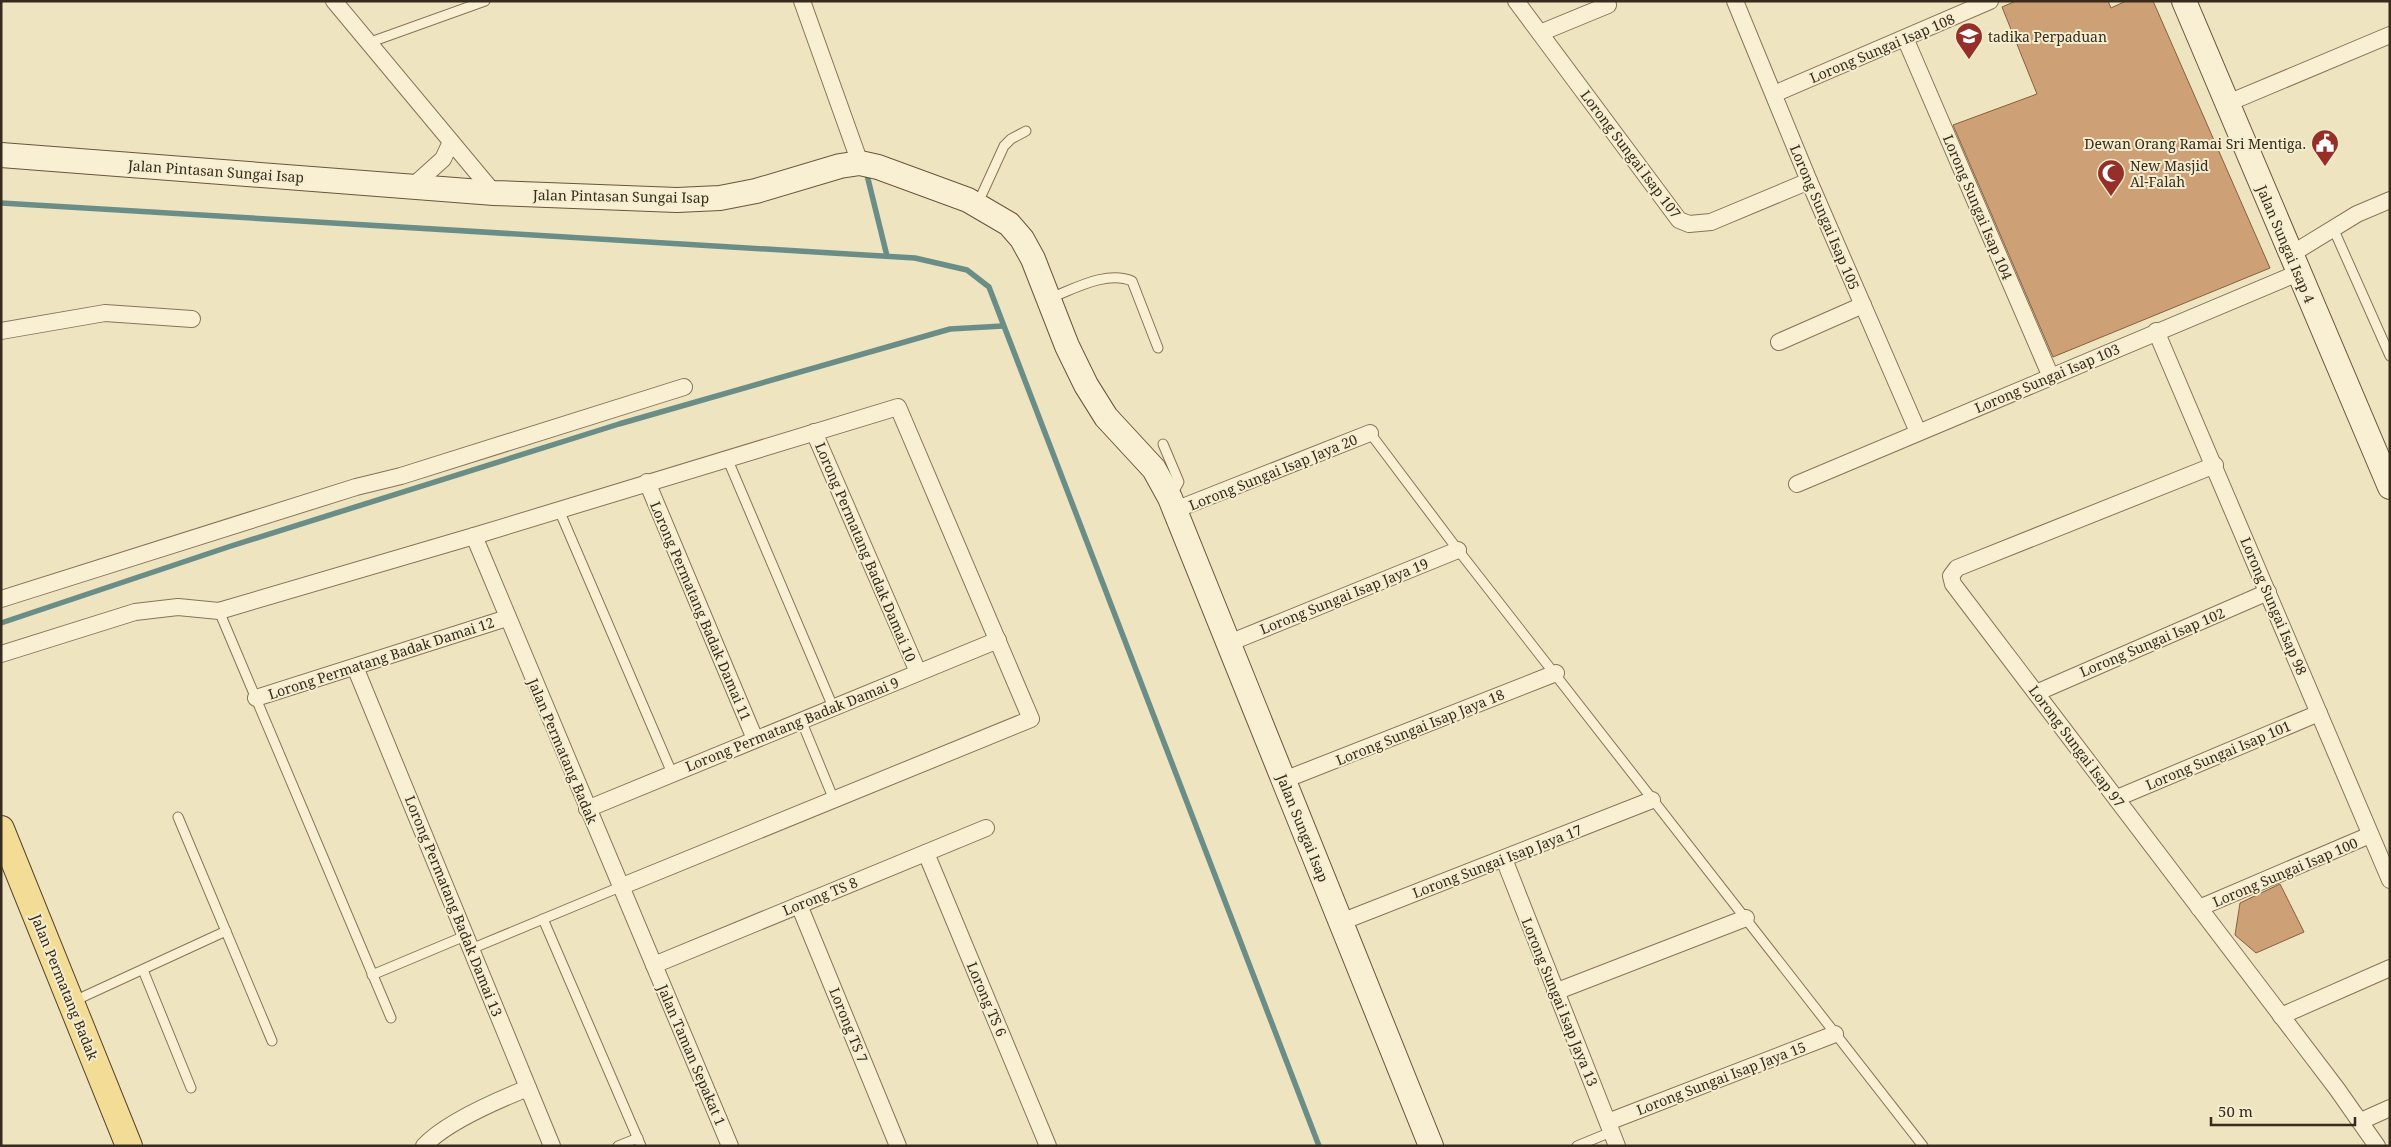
<svg xmlns="http://www.w3.org/2000/svg" width="2391" height="1147" font-family="'Noto Serif',serif">
  <rect width="100%" height="100%" fill="#eee4c0"/>
  <g fill="none" stroke-linecap="round" stroke-linejoin="round">
    <!-- stream -->
    <g stroke="#6a8e87" stroke-width="5.5">
      <path d="M866 171 887 256"/>
      <path d="M1 203 915 258 967 270 989 287 1319 1146"/>
      <path d="M1 623 228 547 619 424 950 329 1003 326"/>
    </g>
  </g>
  <!-- building -->
  <g fill="#cda075" stroke="#86603d">
    <path d="M2016 1H2108L2111 8 2126 1H2153L2270 268 2053 357 1953 125 2037 94 2002 7Z"/>
    <path d="M2280 884 2304 932 2256 953 2235 935 2240 903Z"/>
  </g>
  <g fill="none" stroke-linecap="round" stroke-linejoin="round">
    <!-- lane casing -->
    <g stroke="#877458" stroke-width="11">
      <g id="lane">
        <path d="M368 43 485 1"/>
        <path d="M977 205 1004 146 1011 139 1026 131"/>
        <path d="M2333 228 2390 356"/>
        <path d="M1050 298C1074 289 1107 270 1132 281L1158 348"/>
        <path d="M1370 433 1458 550 1923 1146"/>
        <path d="M1163 444 1179 482 1171 496"/>
        <path d="M727 458 833 707"/>
        <path d="M559 510 672 773"/>
        <path d="M219 611 391 1018"/>
        <path d="M801 720 834 800"/>
        <path d="M178 817 272 1041"/>
        <path d="M543 919 641 1146"/>
        <path d="M471 949 620 887"/>
        <path d="M143 970 191 1088"/>
        <path d="M372 975 465 936"/>
        <path d="M74 1001 226 931"/>
        <path d="M618 1146 638 1138"/>
        <path d="M1577 1146 1611 1132"/>
      </g>
    </g>
    <!-- street casing -->
    <g stroke="#877458" stroke-width="18">
      <g id="street">
        <path d="M334 1 494 193"/>
        <path d="M802 1 860 163"/>
        <path d="M1516 1 1679 220 1689 224 1711 222 1809 181"/>
        <path d="M1735 1 1809 181 1918 432"/>
        <path d="M1540 33 1608 5"/>
        <path d="M1905 38 2051 377"/>
        <path d="M1774 94 1990 1"/>
        <path d="M2228 103 2390 35"/>
        <path d="M413 186 443 159 451 142"/>
        <path d="M2290 255 2357 214 2390 200"/>
        <path d="M1 331 105 313 192 319"/>
        <path d="M2156 331 2390 880"/>
        <path d="M1779 342 1863 305"/>
        <path d="M814 432 918 672"/>
        <path d="M2215 465 1957 568 1951 576 1953 584 2337 1089 2377 1146"/>
        <path d="M647 482 755 739"/>
        <path d="M1797 484 2298 273"/>
        <path d="M1175 510 1370 433"/>
        <path d="M474 536 730 1146"/>
        <path d="M1 599 356 487 401 476 684 387"/>
        <path d="M1229 643 1458 550"/>
        <path d="M1 654 135 612 178 607 219 611 474 536 898 407 1031 719 620 887"/>
        <path d="M355 667 552 1146"/>
        <path d="M2036 693 2268 592"/>
        <path d="M256 698 507 618"/>
        <path d="M1284 780 1556 673"/>
        <path d="M2117 798 2319 713"/>
        <path d="M587 809 998 640"/>
        <path d="M926 853 1048 1146"/>
        <path d="M1504 859 1617 1146"/>
        <path d="M799 905 898 1146"/>
        <path d="M2199 908 2370 835"/>
        <path d="M1341 922 1652 800"/>
        <path d="M654 965 986 828"/>
        <path d="M1555 992 1746 918"/>
        <path d="M2281 1016 2390 968"/>
        <path d="M2361 1121 2390 1108"/>
        <path d="M1608 1122 1835 1034"/>
        <path d="M424 1146C446 1122 498 1100 528 1088"/>
      </g>
    </g>
    <!-- secondary casing -->
    <g stroke="#69553b" stroke-width="26">
      <g id="secondary">
        <path d="M2184 1 2390 487"/>
        <path d="M1 155 494 193 677 200 720 198 756 191 840 166 860 163 878 167 968 200 1009 224 1022 239 1033 259 1067 346 1086 385 1106 417 1154 469 1170 498 1431 1146"/>
      </g>
    </g>
    <!-- primary casing -->
    <g stroke="#54422c" stroke-width="28">
      <path id="primary" d="M1 829 129 1146"/>
    </g>
    <!-- lane -->
    <use href="#lane" stroke="#f9f0d3" stroke-width="9"/>
    <!-- street -->
    <use href="#street" stroke="#f9f0d3" stroke-width="16"/>
    <!-- secondary -->
    <use href="#secondary" stroke="#f9f0d3" stroke-width="24"/>
    <!-- primary -->
    <use href="#primary" stroke="#f2dc96" stroke-width="26"/>
  </g>
  <!-- icons -->
  <defs>
    <g id="school-pin" transform="scale(1.4375)"><path d="M0 17L-7.5 6A9.5 9.5 0 1 1 7.5 6Z" fill="#962f27" stroke="#f5edcf"/><path d="M0-5L7-2L0 1L-7-2ZM-4 1L0 2.5L4 1V4Q0 6-4 4Z" fill="#fff"/></g>
    <g id="civic-pin" transform="scale(1.4375)"><path d="M0 17L-7.5 6A9.5 9.5 0 1 1 7.5 6Z" fill="#962f27" stroke="#f5edcf"/><path d="M-.6-6.5H3V-4.5H.6V-3L4-1V1h2V6H-6V1h2V-1L-.6-3ZM-1.2 2.5V6h2.4V2.5Z" fill="#fff"/></g>
    <g id="mosque-pin" transform="scale(1.4375)"><path d="M0 17L-7.5 6A9.5 9.5 0 1 1 7.5 6Z" fill="#962f27" stroke="#f5edcf"/><path d="M3.5-4.9A6 6 0 1 0 3.5 4.9A5 5 0 1 1 3.5-4.9Z" fill="#fff"/></g>
  </defs>
  <g fill-rule="evenodd">
    <use href="#school-pin" x="1969" y="36"/>
    <use href="#civic-pin" x="2325" y="143"/>
    <use href="#mosque-pin" x="2111" y="173"/>
  </g>
  <g text-anchor="middle" dominant-baseline="central" stroke-width="4" stroke-linejoin="round" paint-order="stroke">
    <!-- poi labels -->
    <g font-size="14" fill="#362b1c" stroke="#f5edcf" text-anchor="start">
      <text x="1988" y="36">tadika Perpaduan</text>
      <text x="2306" y="143" text-anchor="end">Dewan Orang Ramai Sri Mentiga.</text>
      <text x="2130" y="165">New Masjid<tspan x="2130" dy="16">Al-Falah</tspan></text>
    </g>
    <!-- street labels -->
    <g font-size="14" fill="#362b1c" stroke="#f5edcf">
      <text transform="translate(1882 48) rotate(-23)">Lorong Sungai Isap 108</text>
      <text transform="translate(1631 154) rotate(53)">Lorong Sungai Isap 107</text>
      <text transform="translate(216 171) rotate(4)">Jalan Pintasan Sungai Isap</text>
      <text transform="translate(621 196) rotate(1)">Jalan Pintasan Sungai Isap</text>
      <text transform="translate(1978 207) rotate(67)">Lorong Sungai Isap 104</text>
      <text transform="translate(1825 217) rotate(67)">Lorong Sungai Isap 105</text>
      <text transform="translate(2286 244) rotate(67)">Jalan Sungai Isap 4</text>
      <text transform="translate(2047 378) rotate(-23)">Lorong Sungai Isap 103</text>
      <text transform="translate(1273 472) rotate(-22)">Lorong Sungai Isap Jaya 20</text>
      <text transform="translate(866 552) rotate(67)">Lorong Permatang Badak Damai 10</text>
      <text transform="translate(1344 596) rotate(-22)">Lorong Sungai Isap Jaya 19</text>
      <text transform="translate(2274 606) rotate(67)">Lorong Sungai Isap 98</text>
      <text transform="translate(701 611) rotate(67)">Lorong Permatang Badak Damai 11</text>
      <text transform="translate(2152 642) rotate(-23)">Lorong Sungai Isap 102</text>
      <text transform="translate(381 658) rotate(-18)">Lorong Permatang Badak Damai 12</text>
      <text transform="translate(792 724) rotate(-22)">Lorong Permatang Badak Damai 9</text>
      <text transform="translate(1420 727) rotate(-22)">Lorong Sungai Isap Jaya 18</text>
      <text transform="translate(2077 746) rotate(53)">Lorong Sungai Isap 97</text>
      <text transform="translate(563 751) rotate(67)">Jalan Permatang Badak</text>
      <text transform="translate(2218 755) rotate(-23)">Lorong Sungai Isap 101</text>
      <text transform="translate(1303 828) rotate(68)">Jalan Sungai Isap</text>
      <text transform="translate(1497 861) rotate(-21)">Lorong Sungai Isap Jaya 17</text>
      <text transform="translate(2285 872) rotate(-23)">Lorong Sungai Isap 100</text>
      <text transform="translate(820 896) rotate(-22)">Lorong TS 8</text>
      <text transform="translate(454 906) rotate(68)">Lorong Permatang Badak Damai 13</text>
      <text transform="translate(65 987) rotate(68)">Jalan Permatang Badak</text>
      <text transform="translate(987 999) rotate(67)">Lorong TS 6</text>
      <text transform="translate(1560 1002) rotate(68)">Lorong Sungai Isap Jaya 13</text>
      <text transform="translate(849 1025) rotate(68)">Lorong TS 7</text>
      <text transform="translate(692 1055) rotate(67)">Jalan Taman Sepakat 1</text>
      <text transform="translate(1721 1078) rotate(-21)">Lorong Sungai Isap Jaya 15</text>
    </g>
  </g>
  <!-- border -->
  <rect width="2391" height="1147" fill="none" stroke="#362b1c" stroke-width="5"/>
  <!-- scale -->
  <path d="M2211 1117v8h144v-8" fill="none" stroke="#362b1c" stroke-width="2.5"/>
  <text x="2218" y="1117" font-size="15" fill="#362b1c" stroke="#f5edcf" stroke-width="4" paint-order="stroke">50 m</text>
</svg>
